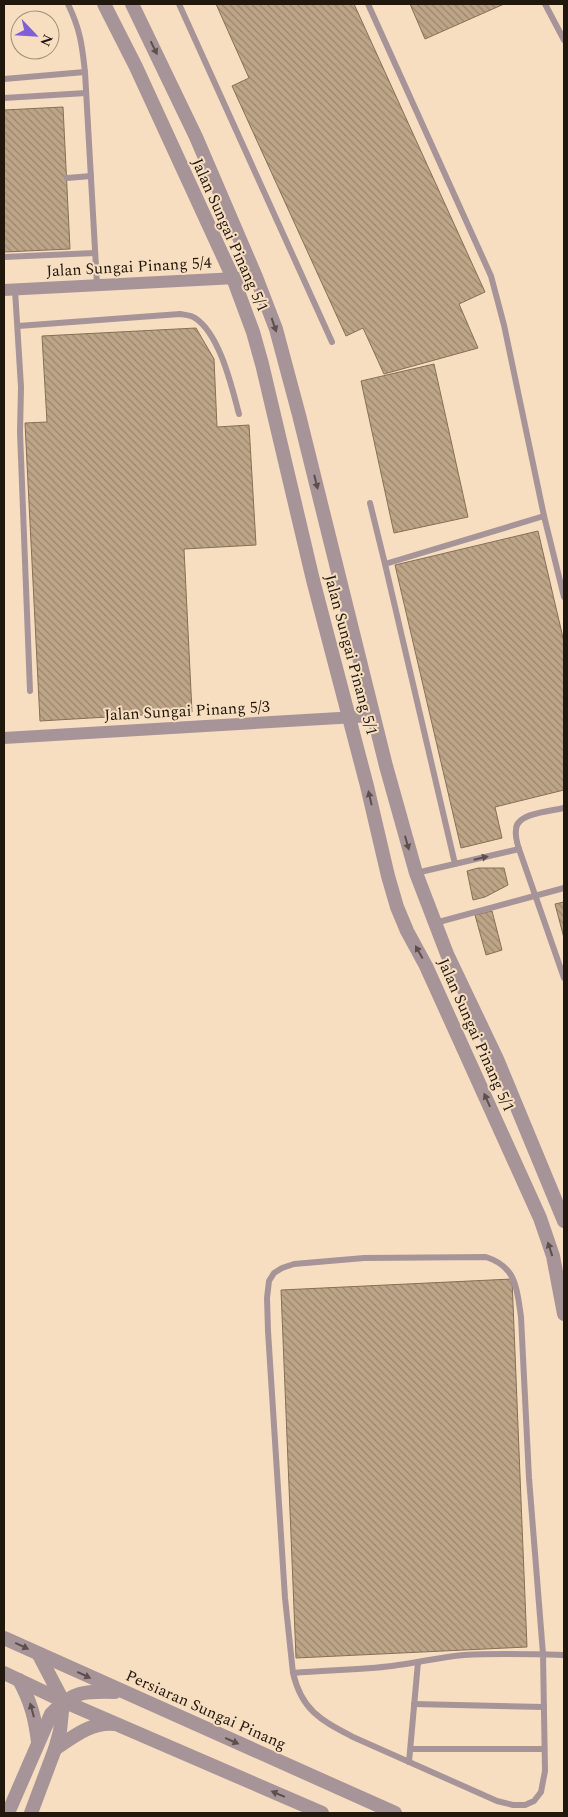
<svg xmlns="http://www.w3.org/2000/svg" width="568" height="1817" font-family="Spectral,serif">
  <defs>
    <pattern id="building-back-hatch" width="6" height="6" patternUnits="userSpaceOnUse" patternTransform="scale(1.25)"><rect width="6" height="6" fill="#bea588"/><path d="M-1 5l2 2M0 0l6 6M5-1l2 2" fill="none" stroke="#9a856e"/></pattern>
  </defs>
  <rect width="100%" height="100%" fill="#f7dec1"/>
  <!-- building -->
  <g fill="url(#building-back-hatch)" stroke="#867056">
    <path d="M216 4H354L485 292 459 304 478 348 384 374 363 328 346 336 232 86 249 78Z"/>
    <path d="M410 4H504L425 39Z"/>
    <path d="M63 107 70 249 4 252V110Z"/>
    <path d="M196 328 214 359 217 427 249 425 256 545 184 549 192 712 40 721 25 423 47 422 42 336Z"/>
    <path d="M434 364 468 517 394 533 361 381Z"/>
    <path d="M538 531 564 642V790L495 807 502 838 461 848 395 565Z"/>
    <path d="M478 868H504L508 885 485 897 473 900 467 871Z"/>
    <path d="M564 902V938L555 904Z"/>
    <path d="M492 911 502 950 486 955 475 915Z"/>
    <path d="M512 1279 527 1647 296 1658 281 1290Z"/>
  </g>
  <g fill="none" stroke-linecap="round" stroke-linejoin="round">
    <!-- service -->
    <g stroke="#a79498" stroke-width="6">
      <path d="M68 4C80 29 82 44 85 72L97 285"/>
      <path d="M179 4 332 342"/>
      <path d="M368 4 491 276 504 325 544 516 564 597"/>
      <path d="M545 4 564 40"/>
      <path d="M4 79 85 72"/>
      <path d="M4 98 86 93"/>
      <path d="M67 178 91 176"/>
      <path d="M4 257 95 253"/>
      <path d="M15 290 21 387 20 432 30 691"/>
      <path d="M18 326 180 314C185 315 191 315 195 318 220 334 232 388 239 414"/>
      <path d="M370 503 385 564"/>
      <path d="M564 808C551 811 517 813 516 829 515 836 517 843 519 849L564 978"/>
      <path d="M455 864 385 564 544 516"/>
      <path d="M416 873 519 849"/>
      <path d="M435 923 564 888"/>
      <path d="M293 1673 285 1598 268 1331 267 1298 269 1281 274 1273 282 1268 294 1264 364 1258 486 1257C517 1267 517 1289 521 1317L529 1478 543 1654 545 1771 541 1792 534 1801 525 1805H513L497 1801 353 1737C321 1720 302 1711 293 1673 326 1670 359 1670 392 1666 417 1663 440 1657 464 1655 498 1653 531 1654 564 1655"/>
      <path d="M414 1704 544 1707"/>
      <path d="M411 1749H544"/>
      <path d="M409 1762 418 1662"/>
    </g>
    <!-- minor -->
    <g stroke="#a79498" stroke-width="12">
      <path d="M4 290 256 277"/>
      <path d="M4 738 373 716"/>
    </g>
    <!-- tertiary -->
    <g stroke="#a79498" stroke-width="14">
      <path d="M104 4 136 67 233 278 253 332 262 364 313 580 367 786 388 876 397 907 407 931 426 966 540 1218 553 1256 564 1314"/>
      <path d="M132 4 196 137 256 277 276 329 299 415 386 766 416 873 447 954 497 1059 564 1221"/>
      <path d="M4 1638 395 1813"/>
      <path d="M39 1655 63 1701"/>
      <path d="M4 1673 63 1701 322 1813"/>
      <path d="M19 1680C31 1702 35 1718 38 1742"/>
      <path d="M55 1749C73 1737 91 1722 114 1724"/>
      <path d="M8 1813 51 1714C72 1691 85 1691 115 1692"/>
      <path d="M31 1813 55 1749 60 1731 63 1701"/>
    </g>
  </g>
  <!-- one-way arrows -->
  <defs><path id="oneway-solid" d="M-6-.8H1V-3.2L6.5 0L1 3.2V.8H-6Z" transform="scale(1.25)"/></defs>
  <g fill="#5d4f4c">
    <use href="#oneway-solid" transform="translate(154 48) rotate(64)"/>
    <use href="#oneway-solid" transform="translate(274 325) rotate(71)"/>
    <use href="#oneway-solid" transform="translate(316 482) rotate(76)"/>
    <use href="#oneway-solid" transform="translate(370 798) rotate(-103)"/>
    <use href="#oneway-solid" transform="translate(407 843) rotate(74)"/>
    <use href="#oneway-solid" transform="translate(481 858) rotate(-13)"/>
    <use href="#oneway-solid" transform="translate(419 952) rotate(-119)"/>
    <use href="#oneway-solid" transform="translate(487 1100) rotate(-114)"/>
    <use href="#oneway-solid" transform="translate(550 1249) rotate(-108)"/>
    <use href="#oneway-solid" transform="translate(22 1646) rotate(25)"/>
    <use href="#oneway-solid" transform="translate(84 1675) rotate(25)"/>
    <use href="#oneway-solid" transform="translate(32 1710) rotate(-105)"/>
    <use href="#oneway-solid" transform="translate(232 1741) rotate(24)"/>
    <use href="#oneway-solid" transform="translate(278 1794) rotate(-157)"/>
  </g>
  <g text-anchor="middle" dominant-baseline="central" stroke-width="4" stroke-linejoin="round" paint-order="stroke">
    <!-- street labels -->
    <g font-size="16" fill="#20170d" stroke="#f7dec1">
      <text transform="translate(230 235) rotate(66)">Jalan Sungai Pinang 5/1</text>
      <text transform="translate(129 267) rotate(-3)">Jalan Sungai Pinang 5/4</text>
      <text transform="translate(351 655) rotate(75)">Jalan Sungai Pinang 5/1</text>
      <text transform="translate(187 711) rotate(-3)">Jalan Sungai Pinang 5/3</text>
      <text transform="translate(476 1035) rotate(66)">Jalan Sungai Pinang 5/1</text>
      <text transform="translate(206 1710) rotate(24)">Persiaran Sungai Pinang</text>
    </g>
  </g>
  <!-- border -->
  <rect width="568" height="1817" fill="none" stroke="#20170d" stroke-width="10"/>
  <!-- north arrow -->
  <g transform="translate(35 35) rotate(115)"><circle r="24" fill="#f7dec1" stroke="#a18e79"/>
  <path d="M0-4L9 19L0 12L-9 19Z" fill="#7f5ed9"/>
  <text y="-8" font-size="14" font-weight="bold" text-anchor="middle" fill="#20170d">N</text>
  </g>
</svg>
